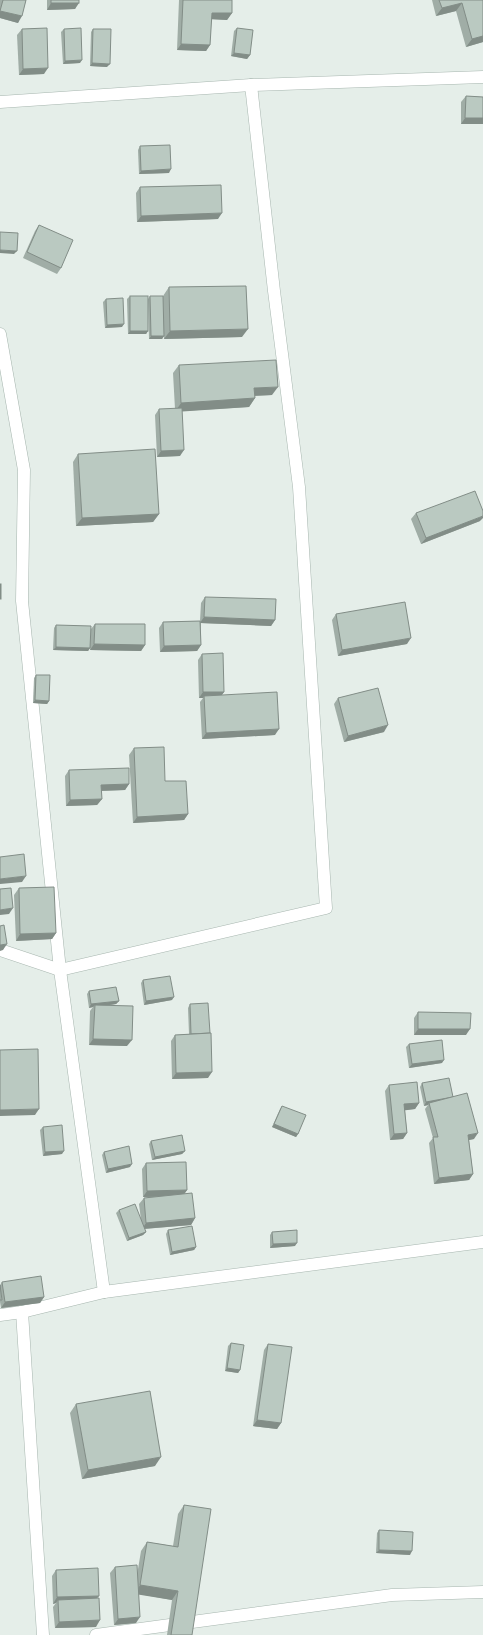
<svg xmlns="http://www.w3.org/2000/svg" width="483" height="1635" font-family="Lato,sans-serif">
  <rect width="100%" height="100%" fill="#e5eee9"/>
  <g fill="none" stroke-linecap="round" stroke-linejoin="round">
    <!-- minor casing -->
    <g stroke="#a7b6af" stroke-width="13">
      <g id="minor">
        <path d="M0 102 251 85 483 77"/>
        <path d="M0 334 24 470 22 601 60 970 104 1292"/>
        <path d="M0 950 60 970 326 908 299 487 274 291 251 85"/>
        <path d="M22 1312 43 1635"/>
        <path d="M0 1315 22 1312 104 1292 483 1242"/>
        <path d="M96 1635 392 1595 483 1592"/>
      </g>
    </g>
    <!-- minor -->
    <use href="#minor" stroke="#fff" stroke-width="12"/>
  </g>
  <!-- wall -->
  <g fill="#a0ada6">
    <path d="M0 0H26L18 23 0 18Z"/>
    <path d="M47 0H79L75 9 47 10Z"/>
    <path d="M179 0H232V13L227 20 211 19 210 45 206 51 177 50Z"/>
    <path d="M432 0H483V42L466 47 456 11 436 16Z"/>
    <path d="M237 28 250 55 247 59 231 56 234 31Z"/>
    <path d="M22 29 44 74 19 75 17 35Z"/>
    <path d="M64 29 80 63 63 64 61 32Z"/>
    <path d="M93 29 107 67 90 66 91 32Z"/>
    <path d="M466 96 483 97V124H461V102Z"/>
    <path d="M140 146 169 173 139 174 138 150Z"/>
    <path d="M140 187 218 219 137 222 136 193Z"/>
    <path d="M39 225 61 268 57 274 23 258 35 231Z"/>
    <path d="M169 287 242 337 164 339V336L162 339H149L148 299 150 296H163Z"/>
    <path d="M130 296 148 331 146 334H128L127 299Z"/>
    <path d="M106 299 122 327 105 328 103 302Z"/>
    <path d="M179 365 272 395 255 396V398L249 407 182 411 180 456 157 457 155 415 159 409H175L173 373Z"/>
    <path d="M78 454 159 514 153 522 76 526 73 462Z"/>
    <path d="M416 513 480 521 421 544 411 519Z"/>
    <path d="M205 597 275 620 271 626 201 623V645L197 651 160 652 159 628 163 622 200 621 201 603Z"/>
    <path d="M336 614 407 644 338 656 332 620Z"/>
    <path d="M95 624 145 645 141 651 90 650V648L88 651 53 650 54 628 56 625 91 629Z"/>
    <path d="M202 654 224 692 221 695 275 735 202 739 200 702 203 698H199L198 660Z"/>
    <path d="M36 675 49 701 47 704 33 703 34 678Z"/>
    <path d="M338 698 384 732 344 742 334 704Z"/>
    <path d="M134 748 165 781 188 814 184 820 133 823 129 755Z"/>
    <path d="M69 770 129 784 125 790 101 791 102 799 97 805 66 806 65 776Z"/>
    <path d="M19 888 56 933 52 939 16 941 14 895Z"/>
    <path d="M143 980 172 1000 144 1005 141 983Z"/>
    <path d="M89 991 119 1001 116 1004 106 1006 127 1046 89 1045 90 1011 93 1007 89 1008 87 994Z"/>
    <path d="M190 1004 208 1078 172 1079 171 1041 175 1035 189 1034 188 1008Z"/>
    <path d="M418 1012 466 1035H414V1018Z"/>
    <path d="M409 1044 442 1063 409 1068 406 1047Z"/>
    <path d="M422 1083 453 1097 474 1139 469 1140 473 1174 469 1180 434 1184 429 1143 433 1138 425 1109 428 1105 424 1106 420 1087Z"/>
    <path d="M389 1085 419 1103 415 1109 405 1110 407 1133 403 1139 390 1140 385 1091Z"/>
    <path d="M282 1106 298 1134 296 1137 272 1127 280 1109Z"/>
    <path d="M43 1127 62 1154 43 1156 40 1130Z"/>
    <path d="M151 1141 185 1151 182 1154 152 1160 149 1144Z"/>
    <path d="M104 1152 130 1167 106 1173 102 1155Z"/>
    <path d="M146 1163 187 1190 184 1194 195 1218 191 1225 144 1229 146 1232 143 1235 127 1241 116 1213 119 1210 141 1220 139 1204 144 1198 152 1197H143L142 1169Z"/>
    <path d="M168 1230 196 1247 194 1250 170 1255 166 1234Z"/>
    <path d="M272 1232 295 1246 270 1248V1235Z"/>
    <path d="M2 1282 44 1297 40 1303 1 1308 0 1302V1285Z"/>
    <path d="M231 1343 240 1370 238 1373 225 1371 228 1346Z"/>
    <path d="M268 1344 281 1423 277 1429 253 1426 264 1350Z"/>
    <path d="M76 1404 155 1466 82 1479 70 1413Z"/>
    <path d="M184 1505 192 1635H167L172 1600 139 1594 136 1623 114 1625 110 1573 115 1567 137 1575 141 1551 147 1542 173 1546 178 1514Z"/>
    <path d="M379 1530 410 1555 376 1553 377 1533Z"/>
    <path d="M56 1570 97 1598 96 1627 55 1628 53 1607 56 1603 53 1604 52 1576Z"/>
  </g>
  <!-- shaded-wall -->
  <g fill="#828d87">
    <path d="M51 3H79L75 9 47 10Z"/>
    <path d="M462 3 456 11 436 16 442 8Z"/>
    <path d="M0 11 22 16 18 23 0 18Z"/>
    <path d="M212 13H232L227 20 208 19Z"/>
    <path d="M483 36V42L466 47 472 39Z"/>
    <path d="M181 44 210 45 206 51 177 50Z"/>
    <path d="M234 53 250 55 247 59 231 56Z"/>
    <path d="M82 60 80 63 63 64 65 61Z"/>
    <path d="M92 63 110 64 107 67 90 66Z"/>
    <path d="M48 68 44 74 19 75 23 69Z"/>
    <path d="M465 118H483V124H461Z"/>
    <path d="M171 169 169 173 139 174 141 171Z"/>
    <path d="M222 213 218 219 137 222 141 216Z"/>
    <path d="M0 250 17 251 14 254 0 253Z"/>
    <path d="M124 324 122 327 105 328 107 325Z"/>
    <path d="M248 329 242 337 164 339 170 331Z"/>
    <path d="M130 331H148L146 334H128Z"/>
    <path d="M151 336H164L162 339H149Z"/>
    <path d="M278 387 272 395 248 396 254 388Z"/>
    <path d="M255 398 249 407 175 412 181 403Z"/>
    <path d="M184 450 180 456 157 457 161 451Z"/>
    <path d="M159 514 153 522 76 526 82 518Z"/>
    <path d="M483 516V518L480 521 421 544 426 538Z"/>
    <path d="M204 617 275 620 271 626 200 623Z"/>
    <path d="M411 638 407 644 338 656 342 650Z"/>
    <path d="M94 644 145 645 141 651 90 650Z"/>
    <path d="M201 645 197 651 160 652 164 646Z"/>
    <path d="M56 647 90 648 88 651 53 650Z"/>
    <path d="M203 692H224L220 698 204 696 203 698H199Z"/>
    <path d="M35 700 49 701 47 704 33 703Z"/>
    <path d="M388 725 384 732 344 742 348 736Z"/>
    <path d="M279 729 275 735 202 739 206 733Z"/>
    <path d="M129 784 125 790 96 791 101 785Z"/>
    <path d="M102 799 97 805 66 806 70 800Z"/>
    <path d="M188 814 184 820 133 823 137 817Z"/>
    <path d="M26 876 22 882 0 884V879Z"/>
    <path d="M13 908 9 914 0 915V910Z"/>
    <path d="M56 933 52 939 16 941 20 934Z"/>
    <path d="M7 944 3 950 0 951V945Z"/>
    <path d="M174 997 172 1000 144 1005 146 1001Z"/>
    <path d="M119 1001 116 1004 95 1007V1005L93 1007 89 1008 91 1004Z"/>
    <path d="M418 1029H470L466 1035H414Z"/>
    <path d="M93 1039 132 1040 127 1046 89 1045Z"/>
    <path d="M444 1060 442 1063 409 1068 412 1064Z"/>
    <path d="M212 1072 208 1078 172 1079 176 1073Z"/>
    <path d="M453 1097 429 1103 428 1105 424 1106 426 1102Z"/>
    <path d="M419 1103 415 1109 400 1111 404 1104Z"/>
    <path d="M39 1109 35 1115 0 1116V1110Z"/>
    <path d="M274 1124 298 1134 296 1137 272 1127Z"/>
    <path d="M407 1133 403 1139 390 1140 394 1134Z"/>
    <path d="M478 1133 474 1139 464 1141 468 1135Z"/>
    <path d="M64 1151 62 1154 43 1156 45 1152Z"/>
    <path d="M185 1151 182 1154 152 1160 155 1157Z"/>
    <path d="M132 1164 130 1167 106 1173 108 1169Z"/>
    <path d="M473 1174 469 1180 434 1184 439 1178Z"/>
    <path d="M187 1190 183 1196 143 1197 147 1191Z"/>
    <path d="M195 1218 191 1225 142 1229 146 1223Z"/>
    <path d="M146 1232 143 1235 127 1241 129 1238Z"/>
    <path d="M297 1243 295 1246 270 1248 273 1244Z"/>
    <path d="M196 1247 194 1250 170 1255 172 1252Z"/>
    <path d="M44 1297 40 1303 1 1308 5 1302Z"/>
    <path d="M227 1368 240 1370 238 1373 225 1371Z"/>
    <path d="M257 1420 281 1423 277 1429 253 1426Z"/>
    <path d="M161 1457 155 1466 82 1479 88 1470Z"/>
    <path d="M379 1550 412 1551 410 1555 376 1553Z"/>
    <path d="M140 1585 178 1591 172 1600 135 1594Z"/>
    <path d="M99 1596 94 1602 58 1600 56 1603 53 1604 57 1597Z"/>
    <path d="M140 1617 136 1623 114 1625 118 1619Z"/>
    <path d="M100 1620 96 1627 55 1628 59 1622Z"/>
  </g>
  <!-- building -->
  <g fill="#bac9c1" stroke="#828d87">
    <path d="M3 0H26L22 16 0 11Z"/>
    <rect x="51" y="0" width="28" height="3"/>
    <path d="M183 0H232V13H212L210 45 181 44Z"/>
    <path d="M439 0H483V36L472 39 462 3 442 8Z"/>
    <path d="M47 28 48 68 23 69 22 29Z"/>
    <path d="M81 28 82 60 65 61 64 29Z"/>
    <path d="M237 28 253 30 250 55 234 53Z"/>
    <path d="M93 29H111L110 64 92 63Z"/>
    <path d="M466 96 483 97V118H465Z"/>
    <path d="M170 145 171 169 141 171 140 146Z"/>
    <path d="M221 185 222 213 141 216 140 187Z"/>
    <path d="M39 225 73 240 61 268 27 252Z"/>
    <path d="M0 232 18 233 17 251 0 250Z"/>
    <path d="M246 286 248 329 170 331 169 287Z"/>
    <rect x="130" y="296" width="18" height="35"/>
    <path d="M150 296H163L164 336H151Z"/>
    <path d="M123 298 124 324 107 325 106 299Z"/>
    <path d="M276 360 278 387 254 388 255 398 181 403 179 365Z"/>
    <path d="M182 408 184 450 161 451 159 409Z"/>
    <path d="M155 449 159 514 82 518 78 454Z"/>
    <path d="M475 491 483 511V516L426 538 416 513Z"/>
    <rect x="0" y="584" width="1" height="15"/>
    <path d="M205 597 276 599 275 620 204 617Z"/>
    <path d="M405 602 411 638 342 650 336 614Z"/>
    <path d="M200 621 201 645 164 646 163 622Z"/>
    <path d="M95 624H145V645L94 644Z"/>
    <path d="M56 625 91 626 90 648 56 647Z"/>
    <path d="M223 653 224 692H203L202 654Z"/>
    <path d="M36 675H50L49 701 35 700Z"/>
    <path d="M378 688 388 725 348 736 338 698Z"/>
    <path d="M277 692 279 729 206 733 204 696Z"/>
    <path d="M164 747 165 781H186L188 814 137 817 134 748Z"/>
    <path d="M129 768V784L101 785 102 799 70 800 69 770Z"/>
    <path d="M24 854 26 876 0 879V857Z"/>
    <path d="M54 887 56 933 20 934 19 888Z"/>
    <path d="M11 888 13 908 0 910V889Z"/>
    <path d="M4 925 7 944 0 945V926Z"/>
    <path d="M170 976 174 997 146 1001 143 980Z"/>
    <path d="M116 987 119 1001 91 1004 89 991Z"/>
    <path d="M208 1003 210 1033 191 1034 190 1004Z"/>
    <path d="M95 1005 133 1006 132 1040 93 1039Z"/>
    <path d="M418 1012 471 1013 470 1029H418Z"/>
    <path d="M211 1033 212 1072 176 1073 175 1035Z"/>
    <path d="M442 1040 444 1060 412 1064 409 1044Z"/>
    <path d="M38 1049 39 1109 0 1110V1050Z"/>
    <path d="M449 1078 453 1097 426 1102 422 1083Z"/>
    <path d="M417 1082 419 1103 404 1104 407 1133 394 1134 389 1085Z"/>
    <path d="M467 1093 478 1133 468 1135 473 1174 439 1178 433 1137H438L429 1103Z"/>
    <path d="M282 1106 306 1115 298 1134 274 1124Z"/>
    <path d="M62 1125 64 1151 45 1152 43 1127Z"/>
    <path d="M182 1135 185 1151 155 1157 151 1141Z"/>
    <path d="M129 1146 132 1164 108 1169 104 1152Z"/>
    <path d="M186 1162 187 1190 147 1191 146 1163Z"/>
    <path d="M192 1193 195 1218 146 1223 144 1198Z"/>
    <path d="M135 1204 146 1232 129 1238 119 1210Z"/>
    <path d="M192 1226 196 1247 172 1252 168 1230Z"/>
    <path d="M297 1230V1243L273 1244 272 1232Z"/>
    <path d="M41 1276 44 1297 5 1302 2 1282Z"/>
    <path d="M0 1285 2 1300H0Z"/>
    <path d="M231 1343 244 1345 240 1370 227 1368Z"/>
    <path d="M268 1344 292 1347 281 1423 257 1420Z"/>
    <path d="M150 1391 161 1457 88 1470 76 1404Z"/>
    <path d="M184 1505 211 1509 192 1635H171L178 1591 140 1585 147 1542 178 1547Z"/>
    <path d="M379 1530 413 1532 412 1551 379 1550Z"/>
    <path d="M137 1565 140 1617 118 1619 115 1567Z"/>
    <path d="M98 1568 99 1596 57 1597 56 1570Z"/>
    <path d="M99 1598 100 1620 59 1622 58 1600Z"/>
  </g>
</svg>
